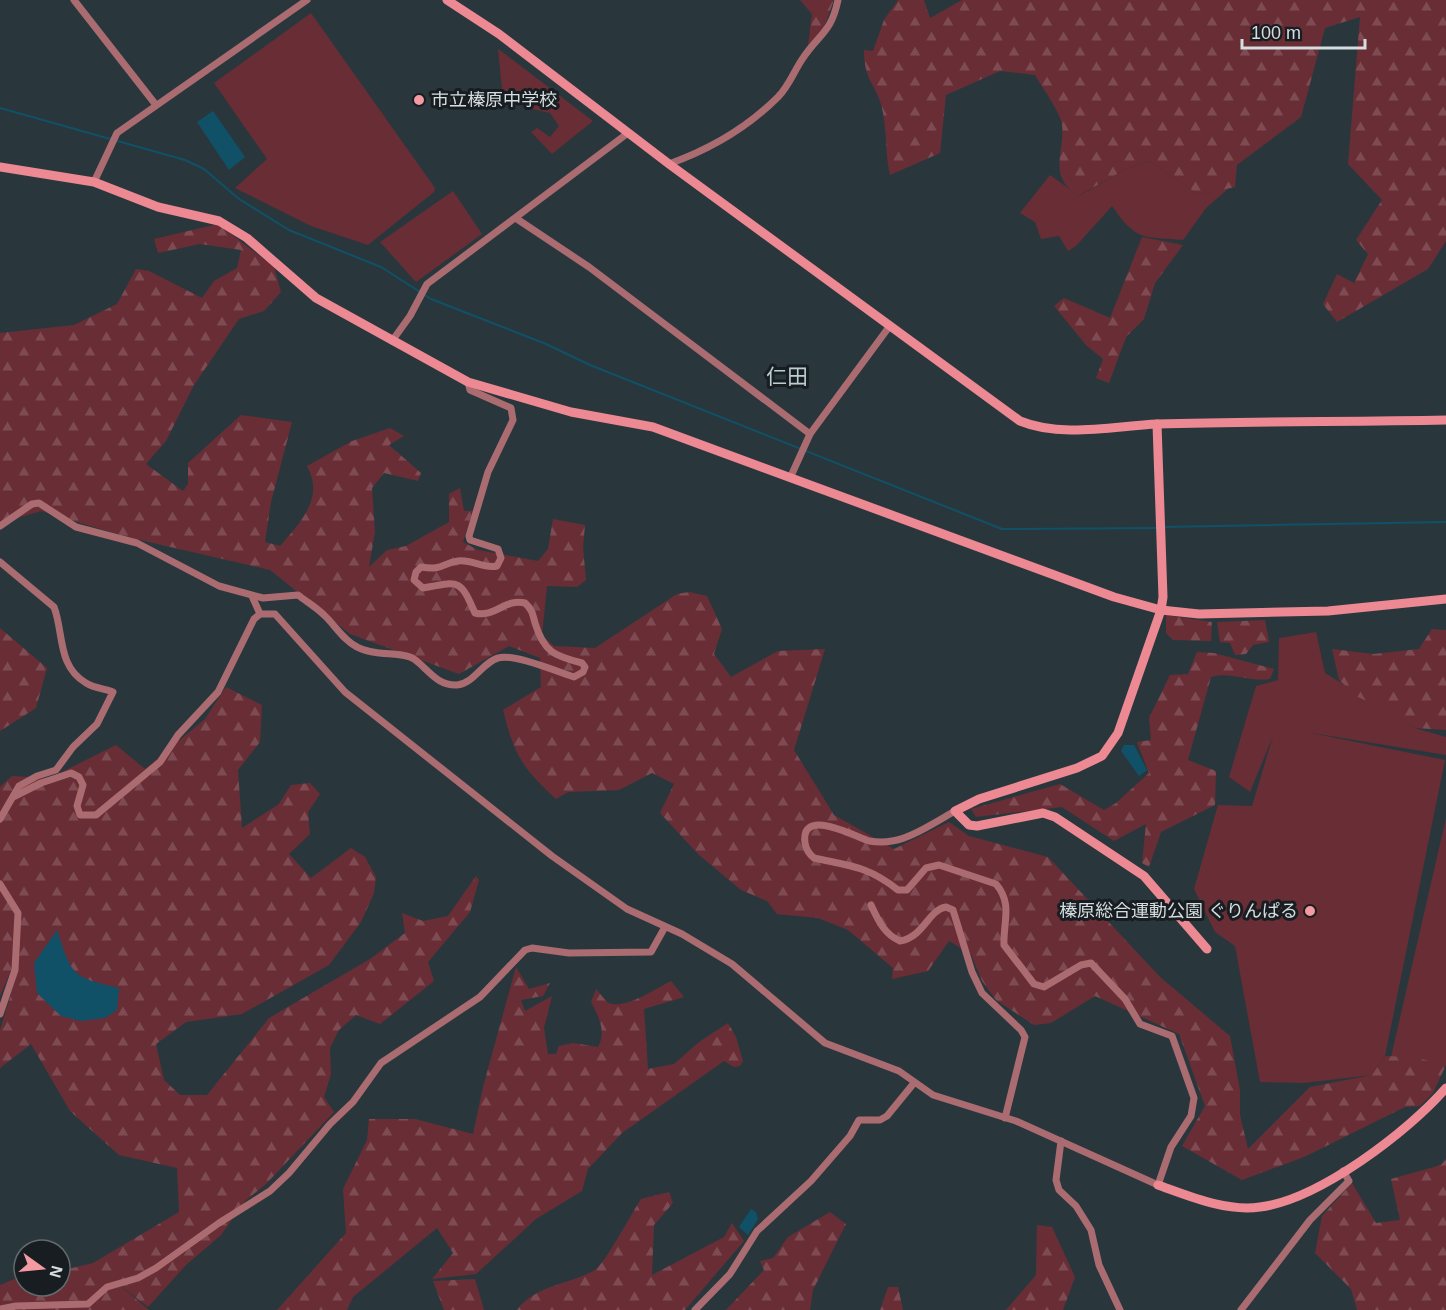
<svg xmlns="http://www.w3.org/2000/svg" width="1446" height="1310" font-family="Helvetica,'Noto Sans JP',sans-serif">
  <defs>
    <pattern id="forest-firs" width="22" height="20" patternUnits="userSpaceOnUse" patternTransform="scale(1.5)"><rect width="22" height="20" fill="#692d35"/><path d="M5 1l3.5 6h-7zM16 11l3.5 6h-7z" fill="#7e4b52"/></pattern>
  </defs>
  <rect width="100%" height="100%" fill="#29373d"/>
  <!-- grass -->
  <g fill="#692d35">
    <path d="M311 13 435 188 434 192 368 245 311 226 235 188 267 159 214 83Z"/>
    <path d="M498 49 501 51 593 121 552 154 531 132 537 128 550 137 559 126 550 113 528 108 502 89Z"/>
    <path d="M1149 161 1199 195 1229 188 1206 208 1183 240C1143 237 1136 241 1112 206L1076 246 1068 251 1059 236 1041 239 1035 222 1020 213 1050 175 1079 196 1126 169Z"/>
    <path d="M453 191 482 234 416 282 380 242Z"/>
    <path d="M1316 632 1325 673 1415 728 1446 737V755L1306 732 1445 760 1385 1056 1372 1075 1304 1083 1260 1082 1235 946 1215 932 1194 889 1218 805 1252 806 1273 736 1250 792 1229 777 1256 686 1278 680 1279 638Z"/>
    <path d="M1446 818V1065L1391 1057Z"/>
  </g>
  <!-- forest -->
  <g fill="url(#forest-firs)">
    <path d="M800 0H834L823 30 808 46 812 14Z"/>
    <path d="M898 0H924L930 18 962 0H1446V241L1428 269 1337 322 1323 304 1337 274 1354 283 1368 254 1356 240 1382 200 1348 164 1360 17 1325 28 1301 117 1237 165 1235 187 1199 195 1149 161 1126 169 1078 196C1047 175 1065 154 1062 124 1060 112 1042 87 1035 75L1000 71 946 95 940 153 890 175C885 153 887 130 882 108 876 83 864 82 864 50L873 51 884 20Z"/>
    <path d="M218 224 274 267 281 292 264 311 239 319 194 385 166 441 146 464 183 491 188 484V463L241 415 292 422 271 502 265 542 280 546C300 523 325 498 307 466L352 441 390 428 404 436 389 445 421 473 418 481 384 473 372 488 375 532 369 567 387 550 406 546 449 522V494L460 488 464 511H473L463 542 478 550 538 561 548 549 553 519 585 525 583 548 586 580 577 587 547 586 542 635 554 646 595 648 677 594 689 592 707 596 722 629 714 654 731 677 778 651 825 649 794 750 834 815 894 849 949 822 969 836 1048 857 1160 977 1230 1036 1240 1090V1115L1248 1149 1310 1087 1372 1075 1385 1056 1414 1057 1446 1065 1433 1093 1420 1106 1405 1107 1304 1157 1242 1180 1182 1146 1205 1106 1179 1034 1095 996 1051 1023 1034 1025 996 1000 982 981 971 954 949 941 928 971 892 979 893 968 848 930 818 918 777 914 767 901 741 890 698 854 660 813 674 784 652 773 619 790 568 792 556 799C522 768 514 754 503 710L541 687 540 658 509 646 459 674 350 634 270 570 127 537 41 511 0 523V333L74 325 117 304 136 269 149 271 202 298 214 281 237 268 241 250 200 244 158 253 154 239Z"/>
    <path d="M1142 237 1183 245 1155 283 1144 319 1126 337 1109 383 1096 378 1103 359 1086 345 1054 306 1064 298 1110 318Z"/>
    <path d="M1166 615 1212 622 1211 641 1173 640 1166 633Z"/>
    <path d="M1265 620 1269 642 1253 645 1246 654 1235 655 1230 643 1220 642 1217 622Z"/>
    <path d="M0 628 47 668 36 708 0 731Z"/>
    <path d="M1432 629 1446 630V730L1415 728 1385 710 1358 697 1339 680 1332 649 1373 654 1419 649Z"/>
    <path d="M1197 652 1214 653 1274 669 1270 679C1251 682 1228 671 1211 677L1188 760 1216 771 1215 805 1161 832 1149 867 1142 863 1146 824 1114 841 1062 807 976 817 971 809 1060 784 1104 810 1116 803 1149 773 1137 742 1151 740 1149 718 1170 675 1188 674Z"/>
    <path d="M226 687 262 705 260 742 238 770 242 828 279 804 291 785 310 783 320 794 308 812 310 834 289 854 311 878 351 848 365 857 376 877 374 893 361 922 329 965 242 1014 186 1022 156 1044 164 1080 180 1095H207L269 1018 370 959 405 933 402 913 423 921 448 916 476 876 479 880 470 912 428 962 434 981 380 1024 356 1015 339 1030 330 1048 331 1074 324 1097 334 1112 266 1184 245 1201 221 1235 186 1265 148 1307 117 1283 149 1310H0V1285L24 1275V1286H60V1271L93 1263 179 1212 177 1168 119 1155 70 1111 31 1044 0 1068V1030L17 974 11 971 0 996V787L12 776 50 778 116 745 145 769 205 719Z"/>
    <path d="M516 967 529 989 550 983 543 996 521 1000 525 1011 552 996 544 1028 548 1054H556L559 1046 573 1043 598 1047C607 1032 598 1015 591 1002L596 989C600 993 605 1001 609 1003 625 1010 657 988 671 981L684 997 644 1009 648 1069 674 1064 699 1042 728 1023 736 1037 743 1061 740 1066 734 1067 724 1061 622 1133 588 1169 582 1191 536 1219 476 1274 432 1279 453 1253 437 1228 353 1297 347 1310H277L346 1233 343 1189 367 1140 369 1119H415L473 1134 483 1087Z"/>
    <path d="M1446 1159V1310H1357L1351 1289 1315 1253 1322 1216 1352 1183 1376 1223 1400 1220 1391 1179 1441 1165Z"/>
    <path d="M669 1192 673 1203 654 1225 652 1275 724 1237 732 1223 744 1241 685 1310H517C535 1285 571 1284 595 1270 604 1265 633 1211 641 1199Z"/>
    <path d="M830 1212 846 1224 813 1290 810 1310H726L764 1270 760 1261 773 1258 788 1237Z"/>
    <path d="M1037 1225 1052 1227 1075 1277 1063 1310H1006L1036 1275Z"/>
    <path d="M475 1279 484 1310H444L433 1281Z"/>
    <path d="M888 1287H898L903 1310H880Z"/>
  </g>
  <!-- water -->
  <g fill="#105167">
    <path d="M213 111 245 157 229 170 197 122Z"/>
    <path d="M1124 745H1134L1147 770 1139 776 1121 751Z"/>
    <path d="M57 930C72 975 71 977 119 988L117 1010 105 1018 81 1021 61 1016 37 993 34 963Z"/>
    <path d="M751 1209 756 1212 758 1219 748 1235 739 1227Z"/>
  </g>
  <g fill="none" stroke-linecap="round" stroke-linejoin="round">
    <!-- stream -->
    <g stroke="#105167" stroke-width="2">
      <path d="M0 108 185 160 204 169 239 199 289 230 381 267 431 299 546 344 590 365 1002 529 1158 528"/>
      <path d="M1164 527 1446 522"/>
    </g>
    <!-- street -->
    <g stroke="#aa6c71" stroke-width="7">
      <path d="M74 0 156 105"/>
      <path d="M669 164C711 149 746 129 778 97 789 86 794 71 803 58 820 33 831 33 838 0"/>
      <path d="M94 182 117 133 307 0"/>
      <path d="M517 219 589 267 810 434"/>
      <path d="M392 341 410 316 427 284 628 133"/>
      <path d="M791 476 810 434 889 327"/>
      <path d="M0 526 32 504 39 503 76 527 137 543 219 586 263 598 298 595C307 602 316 607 324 615 335 625 343 640 357 647 375 657 401 651 414 659 428 669 437 686 457 685 473 684 483 662 498 658 513 653 558 672 574 677L583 672 585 667 582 663C554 656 544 652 535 623 533 615 532 609 525 603 505 598 495 618 475 613 460 579 460 581 423 588L414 580 416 572 421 567C443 571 442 563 458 561 472 559 483 569 497 566L501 558 498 549 470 540 469 536 488 472 513 420 511 408 470 390 468 382"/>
      <path d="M0 562 54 607C64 633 57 666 86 683 94 688 105 689 113 692L97 724 73 747 56 770 37 776 19 786 0 819"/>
      <path d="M252 596 260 614"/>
      <path d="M15 796 41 783 71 773 79 777 83 785 77 806 80 815H96L160 762 178 735 218 692 254 619 260 614H275L345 692 552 856 627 909 682 934 732 964 825 1043 899 1071 933 1095 1016 1121 1158 1185 1171 1147 1191 1116 1194 1098 1172 1036 1140 1024 1125 999 1091 963 1081 965 1044 987 1034 984 1004 945C1003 922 1013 904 996 884L939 865 926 868 907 890H898C868 866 850 866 814 858 809 854 806 850 805 843 800 806 856 837 869 841 876 842 886 842 892 841 910 839 939 820 955 811"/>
      <path d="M0 884 18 913 15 970 0 1014"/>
      <path d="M871 905C878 920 884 934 900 941 924 937 928 910 946 907L953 910 972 972 982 993 1021 1030 1025 1037 1005 1118"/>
      <path d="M1061 1141 1056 1180 1059 1190 1076 1206 1091 1230 1099 1265 1120 1310"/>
      <path d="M0 1309 16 1306 88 1304 107 1287 138 1278 156 1268 219 1223 270 1191 289 1173 330 1124 353 1102 381 1063 480 997 525 950 532 948 569 953 651 952 665 927"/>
      <path d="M695 1310 730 1274 757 1231 811 1181 850 1136 859 1120H880L887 1116 914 1083"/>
      <path d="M1241 1310 1310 1220 1349 1181 1343 1171"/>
    </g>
    <!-- secondary -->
    <g stroke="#ec8993" stroke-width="9">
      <path d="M447 0 499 34 669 164 1020 421C1061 438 1114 426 1157 424 1253 421 1350 422 1446 420"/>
      <path d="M0 167 94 182 158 207 219 221 247 238 316 298 468 382 571 412 653 427 1114 597 1161 610 1199 614 1328 611 1446 599"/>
      <path d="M1157 424 1163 597 1161 610 1118 733 1102 756 1077 768 979 799 955 811 969 825 977 826 1043 813 1055 817 1144 876 1207 949"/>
      <path d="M1158 1185C1189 1196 1226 1212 1260 1207 1318 1200 1408 1132 1446 1088"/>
    </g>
  </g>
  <!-- markers -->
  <g fill="#f49aa3" stroke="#171d20" stroke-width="2">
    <circle cx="419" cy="100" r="6"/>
    <circle cx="1310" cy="911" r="6"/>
  </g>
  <g text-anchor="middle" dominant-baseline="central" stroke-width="6" stroke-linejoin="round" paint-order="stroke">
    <!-- poi labels -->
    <g font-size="18" fill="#d5dde1" stroke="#171d20" text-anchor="start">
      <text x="431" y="100">市立榛原中学校</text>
      <text x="1298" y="911" text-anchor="end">榛原総合運動公園 ぐりんぱる</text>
    </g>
    <!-- quarter labels -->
    <g font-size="21" fill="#bccdd4" stroke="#171d20">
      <text x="787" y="376">仁田</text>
    </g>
  </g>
  <!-- north arrow -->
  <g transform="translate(42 1268) rotate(105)"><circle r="28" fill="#171d20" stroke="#636a6d" stroke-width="1.5"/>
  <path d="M0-4.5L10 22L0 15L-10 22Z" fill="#f49aa3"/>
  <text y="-9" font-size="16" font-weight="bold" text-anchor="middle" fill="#d5dde1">N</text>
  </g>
  <!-- scale -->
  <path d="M1242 39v9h123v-9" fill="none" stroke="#d5dde1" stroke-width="3"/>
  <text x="1251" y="39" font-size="18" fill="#d5dde1" stroke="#171d20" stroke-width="4.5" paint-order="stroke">100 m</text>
</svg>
